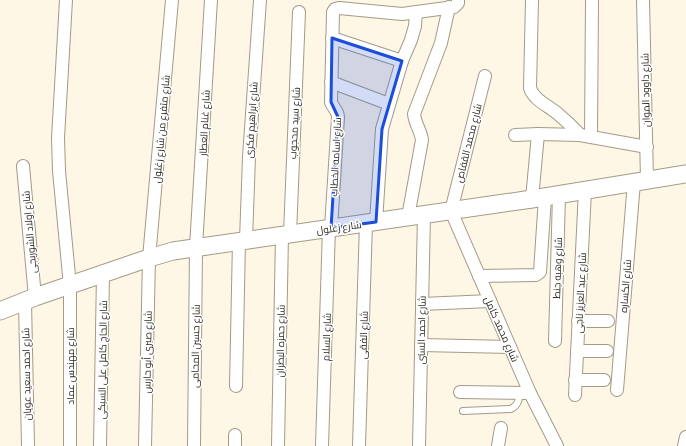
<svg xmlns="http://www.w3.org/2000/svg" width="686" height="446" font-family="Barlow,Cairo,sans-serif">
  <rect width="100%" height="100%" fill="#fef7e6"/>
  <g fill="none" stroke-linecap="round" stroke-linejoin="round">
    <!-- lane casing -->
    <g stroke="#a39b87" stroke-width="8">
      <path id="lane" d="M463 411 511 409C518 405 519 400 520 393"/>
    </g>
    <!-- street casing -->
    <g stroke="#a39b87" stroke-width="14">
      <g id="street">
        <path d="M66 0 58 138 59 171 70 286V446"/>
        <path d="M532 0 530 88C534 100 547 105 557 113 565 120 573 127 580 135"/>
        <path d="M643 0 647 180"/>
        <path d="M332 38 402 61"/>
        <path d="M485 76 451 211 530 393 557 446"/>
        <path d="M331 82 389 104"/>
        <path d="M515 135 538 134 580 135 647 147"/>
        <path d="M591 137 592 0"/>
        <path d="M23 166 35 297"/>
        <path d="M532 199 538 134"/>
        <path d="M408 217 422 140C421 131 415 124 414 114L441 43 449 7"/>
        <path d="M376 222 382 129 402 61 411 40 415 26 416 12"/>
        <path d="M331 228 338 117C338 111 333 108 331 102L333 12 335 9 339 8 402 14 454 7 458 3V0"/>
        <path d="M290 234 299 12"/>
        <path d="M246 240 249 157 260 0"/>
        <path d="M479 276 536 275 540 272 545 197"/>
        <path d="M25 301 28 446"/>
        <path d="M422 304 490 301"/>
        <path d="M578 321H608"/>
        <path d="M555 341 559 195"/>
        <path d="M421 345 510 347"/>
        <path d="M577 351H607"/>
        <path d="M575 380H604"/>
        <path d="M236 386 239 241"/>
        <path d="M617 390 634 182"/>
        <path d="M460 392 530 393"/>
        <path d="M575 395 585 190"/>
        <path d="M235 435V446"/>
        <path d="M100 446 103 274"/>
        <path d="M145 446 149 258 172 0"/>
        <path d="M194 446 196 247 211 0"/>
        <path d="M278 446 282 235"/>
        <path d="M322 446 329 228"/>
        <path d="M359 446 366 223"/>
        <path d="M419 446 424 215"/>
        <path d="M498 446 501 428"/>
        <path d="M684 446 686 437"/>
      </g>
    </g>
    <!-- secondary casing -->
    <g stroke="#a39b87" stroke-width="19">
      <path id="secondary" d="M0 311 35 297 149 258 173 251 532 199 686 174"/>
    </g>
    <!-- lane -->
    <use href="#lane" stroke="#fff" stroke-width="6"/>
    <!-- street -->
    <use href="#street" stroke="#fff" stroke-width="12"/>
    <!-- secondary -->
    <use href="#secondary" stroke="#fff" stroke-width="17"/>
  </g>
  <!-- marked area -->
  <path fill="#1d4ed8" fill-opacity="0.2" stroke="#1d4ed8" stroke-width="3" stroke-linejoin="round" d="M332 38 402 61 382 129 376 222 331 228 338 117 331 102Z"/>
  <g text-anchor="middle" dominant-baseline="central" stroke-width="3" stroke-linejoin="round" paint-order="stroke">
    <!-- street labels -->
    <g font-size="10" fill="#2b2820" stroke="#fff">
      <text transform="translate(645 90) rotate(-91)">شارع داوود الموان</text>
      <text transform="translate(251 120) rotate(-86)">شارع ابراهيم فكرى</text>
      <text transform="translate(204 123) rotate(-87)">شارع غنام العطار</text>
      <text transform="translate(294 123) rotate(-87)">شارع سيد محجوب</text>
      <text transform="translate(161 129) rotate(-85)">شارع متفرع من شارع زغلول</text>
      <text transform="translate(468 143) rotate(-76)">شارع محمد القفاص</text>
      <text transform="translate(335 157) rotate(-87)">شارع اسامه الخطاب</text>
      <text transform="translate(339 227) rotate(-8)">شارع زغلول</text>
      <text transform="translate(29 232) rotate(-95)">شارع اولاد الشوربجى</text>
      <text transform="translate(557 268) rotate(-88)">شارع وهبه جنط</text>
      <text transform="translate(625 286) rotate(-85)">شارع الكساره</text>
      <text transform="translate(580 293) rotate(-87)">شارع عبد العزيز ناجى</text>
      <text transform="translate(502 329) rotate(66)">شارع محمد كامل</text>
      <text transform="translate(421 330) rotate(-89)">شارع احمد السنى</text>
      <text transform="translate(363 335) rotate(-88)">شارع الفقى</text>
      <text transform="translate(326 337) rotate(-88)">شارع السلام</text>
      <text transform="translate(280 341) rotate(-89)">شارع حمزه البطران</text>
      <text transform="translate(195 346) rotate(-89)">شارع حسين المحامى</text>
      <text transform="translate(147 352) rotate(-89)">شارع صبرى أبو حارس</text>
      <text transform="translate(102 360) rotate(-89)">شارع الحاج كامل على السبكى</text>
      <text transform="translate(70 366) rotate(-90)">شارع مهندس عماد</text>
      <text transform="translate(26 374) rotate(-91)">شارع احمد سعيد عويان</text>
    </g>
  </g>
</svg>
